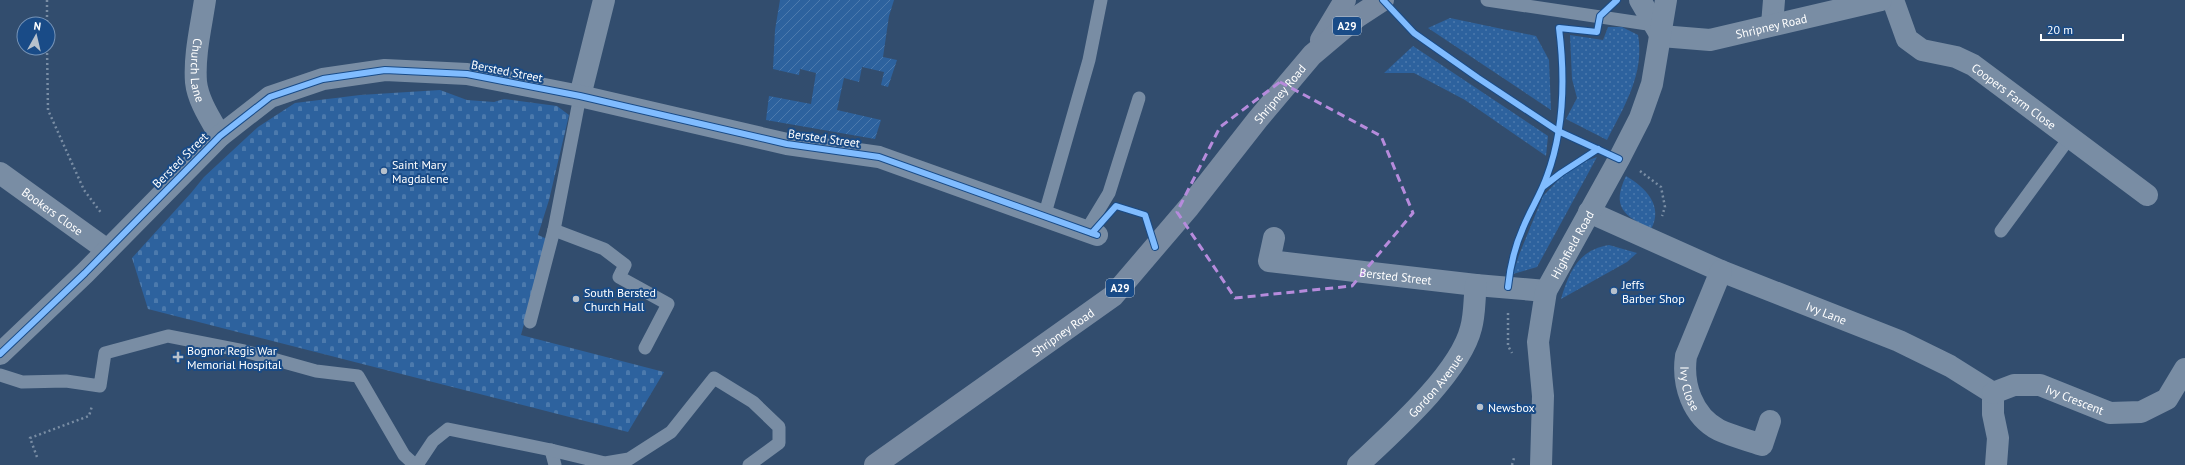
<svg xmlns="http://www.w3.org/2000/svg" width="2185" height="465" font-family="'PT Sans',sans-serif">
  <defs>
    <pattern id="grass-dots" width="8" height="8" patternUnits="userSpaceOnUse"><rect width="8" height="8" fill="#2d629e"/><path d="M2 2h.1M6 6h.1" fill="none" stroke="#4c7aad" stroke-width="1.8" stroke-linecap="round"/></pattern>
    <pattern id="cemetery-stones" width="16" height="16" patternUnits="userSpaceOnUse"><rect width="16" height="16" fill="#2d629e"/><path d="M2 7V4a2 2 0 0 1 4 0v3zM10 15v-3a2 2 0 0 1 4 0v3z" fill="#4c7aad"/></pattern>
    <pattern id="garden-furrows" width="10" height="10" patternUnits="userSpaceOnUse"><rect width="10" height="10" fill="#2d629e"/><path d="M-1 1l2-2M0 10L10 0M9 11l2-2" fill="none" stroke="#4c7aad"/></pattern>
  </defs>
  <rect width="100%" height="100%" fill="#324d6e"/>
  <!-- grass -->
  <g fill="url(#grass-dots)">
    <path d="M1450 18 1536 36 1549 60 1551 110 1428 28Z"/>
    <path d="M1608 27H1622L1638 35C1645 73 1624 107 1607 140L1566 119 1577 98 1572 79 1570 35 1603 40Z"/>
    <path d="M1413 46 1548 136 1546 156 1465 100 1414 73H1384Z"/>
    <path d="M1597 157 1537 267 1513 274 1519 255 1543 196 1564 174 1583 162Z"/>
    <path d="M1626 176C1645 187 1664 206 1651 229 1624 216 1611 207 1626 176Z"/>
    <path d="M1609 245 1637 253 1627 262 1561 299C1569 272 1578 250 1609 245Z"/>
  </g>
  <!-- cemetery -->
  <path fill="url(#cemetery-stones)" d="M440 90 467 100 494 102 504 99 557 106 569 115 549 200 538 235 547 239 521 335 664 372 628 432 148 309 132 258 191 193 204 177 258 127 295 103 360 95Z"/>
  <!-- garden -->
  <path fill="url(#garden-furrows)" d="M780 0H894L889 16 883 57 897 60 888 87 881 85 884 72 862 67 859 82 844 78 837 110 881 120 875 139 766 120 769 96 811 104 816 73 800 69 799 75 773 69 775 30Z"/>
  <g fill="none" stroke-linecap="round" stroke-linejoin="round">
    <!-- path -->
    <g stroke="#798da4" stroke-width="2.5" stroke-dasharray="2 3" stroke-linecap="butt">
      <path d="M47 0V24"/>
      <path d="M47 48 48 110 84 190 102 214"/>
      <path d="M1640 171 1661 187 1665 207 1662 216"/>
      <path d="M1508 313V346L1512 353"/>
      <path d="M37 457 30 438 89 416 92 406"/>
      <path d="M1512 465 1514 458"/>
    </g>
    <!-- service -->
    <g stroke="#798da4" stroke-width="13">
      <path d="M1487 0 1654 25"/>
      <path d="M1044 217 1089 60 1101 0"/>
      <path d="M554 230 604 249 625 265 619 277 668 304 645 348"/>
      <path d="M1086 231 1109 193 1139 98"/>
      <path d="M2001 231 2070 137"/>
      <path d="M530 322 554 230 580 96"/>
      <path d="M0 375 22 382 66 381 100 386 105 353 168 336 244 351 316 371 358 376 404 455 415 465"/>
      <path d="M551 450 555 465"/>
      <path d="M417 465 433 441 448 429 551 450 605 463 629 459 671 432 714 378 753 402 779 427V443L749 465"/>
    </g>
    <!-- minor -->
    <g stroke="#798da4" stroke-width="22">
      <path id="s1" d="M205 0C201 27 194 55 196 82 198 101 211 120 220 136"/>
      <path d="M1640 0 1661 36"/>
      <path id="s2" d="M1893 0 1907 39 1922 50 1956 57 1973 65 2147 195"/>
      <path d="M1772 25 1774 0"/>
      <path id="s3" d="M1661 36 1710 40 1881 0"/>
      <path d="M580 96 604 0"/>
      <path id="s4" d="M0 173 107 250"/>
      <path id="s5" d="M1589 212 1721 271 1899 341 1950 366 1993 393V414L1998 438 1996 465"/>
      <path id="s6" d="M1274 238 1269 261 1476 285 1546 291"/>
      <path id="s7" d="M1721 271 1686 356C1682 384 1692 416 1719 430 1732 436 1748 440 1762 445L1770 421"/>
      <path d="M0 354 85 273 220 136 270 97 323 79 385 70 467 74 580 96 787 144 879 157 1097 235"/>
      <path id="s8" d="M1993 393 2014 385H2040L2110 413 2141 412 2167 399 2185 369"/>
      <path id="s9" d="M1358 465C1392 433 1460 373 1471 328 1475 314 1474 299 1476 285"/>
      <path id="s10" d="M1541 465 1543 396 1538 342 1546 291 1619 159 1640 118 1652 84 1666 0"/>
    </g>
    <!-- primary -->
    <g stroke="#788aa1" stroke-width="22">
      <path d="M1321 40 1345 0"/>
      <path id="s11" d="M875 465 1113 296 1189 207 1258 119 1312 55 1357 17 1383 0"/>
    </g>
    <!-- cycleway casing -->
    <g stroke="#194b87" stroke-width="8">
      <g id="cycleway">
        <path d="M1383 0 1414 33 1478 78 1558 131 1619 159"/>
        <path d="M1544 186 1561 173 1598 149"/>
        <path d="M1092 233 1116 206 1145 215 1155 247"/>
        <path d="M1508 287C1510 267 1515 246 1523 228 1530 210 1541 194 1547 176 1564 130 1565 76 1559 28L1597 32 1600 16 1617 0"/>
        <path d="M0 354 85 273 220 136 270 97 323 79 385 70 467 74 580 96 787 144 879 157 1097 235"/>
      </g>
    </g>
    <!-- cycleway -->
    <use href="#cycleway" stroke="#80bcff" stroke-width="6"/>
  </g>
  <!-- marked area -->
  <path fill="none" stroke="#b68bdc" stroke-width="3" stroke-dasharray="8 5" stroke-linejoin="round" d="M1280 82 1381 136 1413 213 1352 286 1235 298 1177 212 1220 127Z"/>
  <!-- markers -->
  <g fill="#b7c1cc" stroke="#194b87" stroke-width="1.5">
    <circle cx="384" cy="171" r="4"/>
    <circle cx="1614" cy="291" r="4"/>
    <circle cx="576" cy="299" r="4"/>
    <path d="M176 351h4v4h4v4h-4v4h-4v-4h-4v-4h4z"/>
    <circle cx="1480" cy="407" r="4"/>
  </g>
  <g text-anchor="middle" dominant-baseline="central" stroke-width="4" stroke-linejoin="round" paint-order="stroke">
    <!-- shield labels -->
    <g fill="#194b87" stroke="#bac9db" stroke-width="1">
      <rect x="1333" y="17" width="28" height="18" rx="3"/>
      <rect x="1106" y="279" width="28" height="18" rx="3"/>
    </g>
    <g font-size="11" font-weight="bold" fill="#fff">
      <text x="1347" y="26">A29</text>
      <text x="1120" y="288">A29</text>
    </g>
    <!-- street labels -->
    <g font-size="12" fill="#fff" stroke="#194b87">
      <text stroke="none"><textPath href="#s3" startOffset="112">Shripney Road</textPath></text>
      <text stroke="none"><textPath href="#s1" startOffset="71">Church Lane</textPath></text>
      <text transform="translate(507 71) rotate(11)">Bersted Street</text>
      <text stroke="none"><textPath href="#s11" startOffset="554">Shripney Road</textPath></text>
      <text stroke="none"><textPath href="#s2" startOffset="165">Coopers Farm Close</textPath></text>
      <text transform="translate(824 138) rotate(8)">Bersted Street</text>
      <text transform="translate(180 160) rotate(-45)">Bersted Street</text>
      <text stroke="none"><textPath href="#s4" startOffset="65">Bookers Close</textPath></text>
      <text stroke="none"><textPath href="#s10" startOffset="228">Highfield Road</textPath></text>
      <text stroke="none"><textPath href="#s6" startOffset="151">Bersted Street</textPath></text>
      <text stroke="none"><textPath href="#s5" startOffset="258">Ivy Lane</textPath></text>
      <text stroke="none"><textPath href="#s11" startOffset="230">Shripney Road</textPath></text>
      <text stroke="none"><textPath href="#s9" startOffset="111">Gordon Avenue</textPath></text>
      <text stroke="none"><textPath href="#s7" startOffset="125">Ivy Close</textPath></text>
      <text stroke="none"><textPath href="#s8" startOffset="86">Ivy Crescent</textPath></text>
    </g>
    <!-- poi labels -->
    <g font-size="12" fill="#fff" stroke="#194b87" text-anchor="start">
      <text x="392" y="164">Saint Mary<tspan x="392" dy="14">Magdalene</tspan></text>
      <text x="1622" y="284">Jeffs<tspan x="1622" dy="14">Barber Shop</tspan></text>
      <text x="584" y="292">South Bersted<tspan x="584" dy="14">Church Hall</tspan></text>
      <text x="187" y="350">Bognor Regis War<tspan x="187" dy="14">Memorial Hospital</tspan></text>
      <text x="1488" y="407">Newsbox</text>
    </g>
  </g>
  <!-- north arrow -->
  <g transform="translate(36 36) rotate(8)"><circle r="19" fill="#194b87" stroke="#7593b7"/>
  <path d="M0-3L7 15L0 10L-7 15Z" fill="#b7c1cc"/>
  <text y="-6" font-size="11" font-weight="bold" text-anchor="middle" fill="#ffffff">N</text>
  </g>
  <!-- scale -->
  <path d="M2041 34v6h82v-6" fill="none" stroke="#ffffff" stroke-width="2"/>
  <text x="2047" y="34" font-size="12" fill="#ffffff" stroke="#194b87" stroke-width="3" paint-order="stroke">20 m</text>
</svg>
